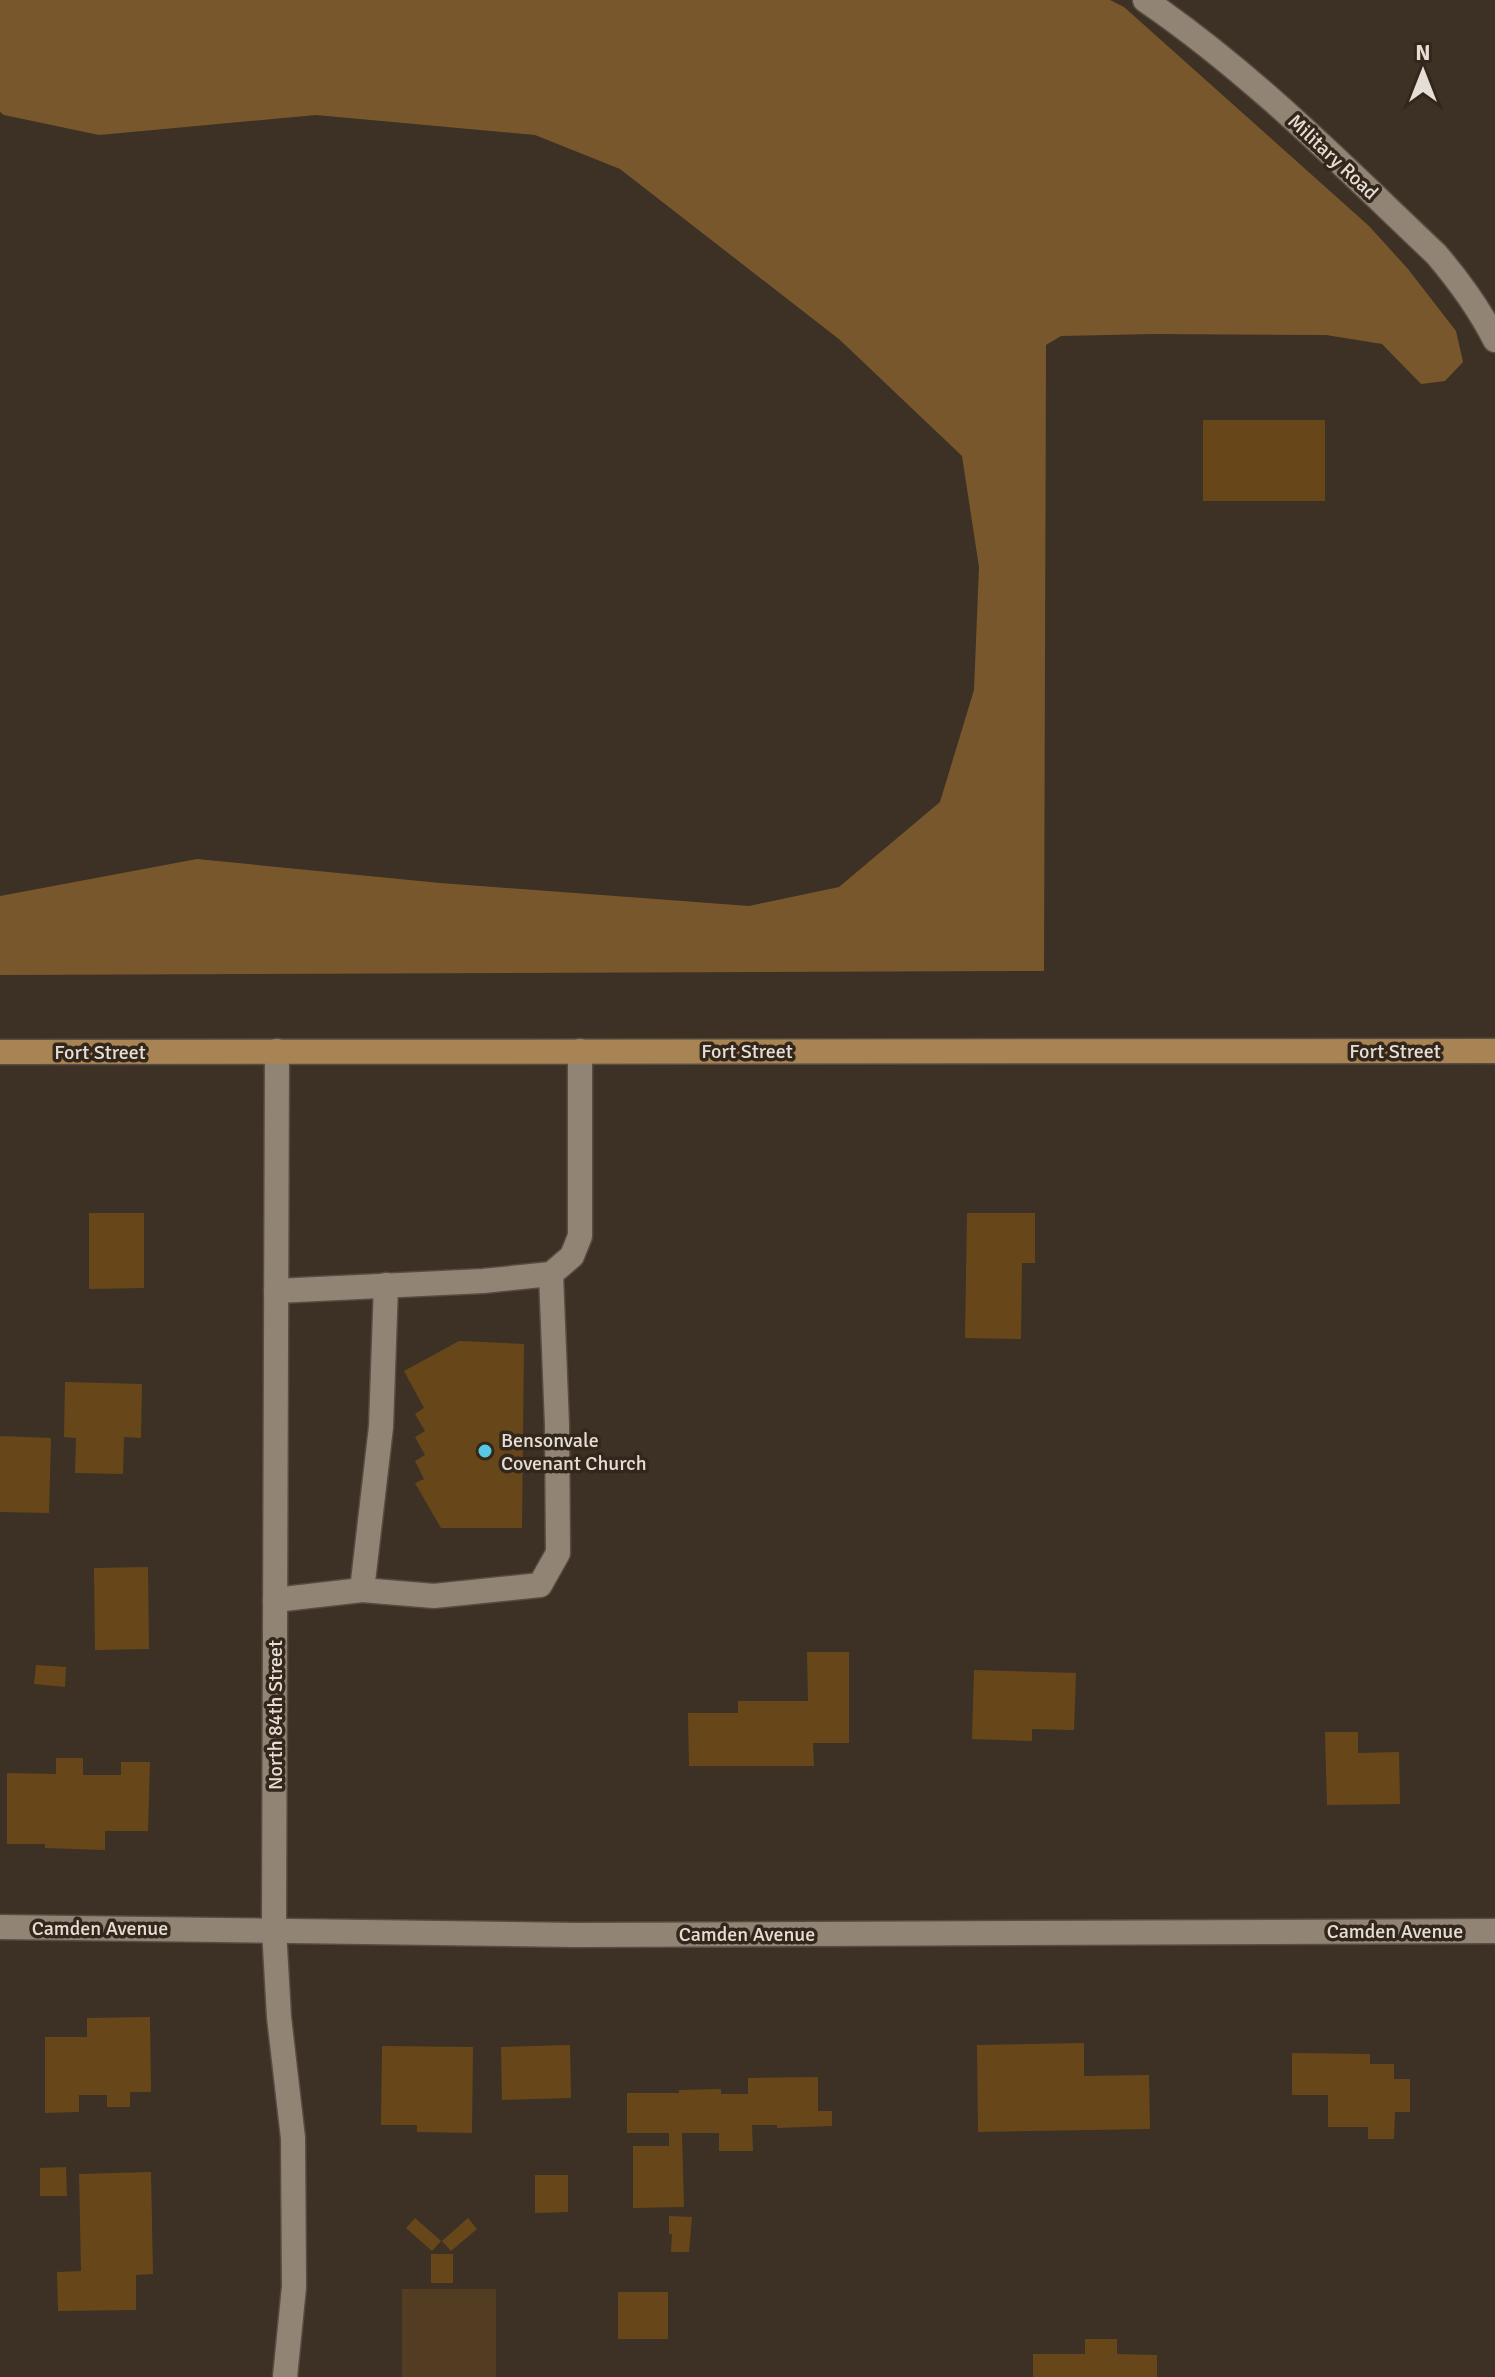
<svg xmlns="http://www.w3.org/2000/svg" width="1495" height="2377" font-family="Signika,sans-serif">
  <rect width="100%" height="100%" fill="#3c3124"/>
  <!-- green -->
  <rect fill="#523d23" x="402" y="2289" width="94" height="88"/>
  <!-- forest -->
  <path fill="#79572c" d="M0 0H1110L1124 7 1369 226 1408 269 1456 331 1463 362 1445 381 1421 384 1382 344 1326 335 1154 334 1061 336 1046 345 1044 971 0 975V896L197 859 440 883 749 906 839 887 940 802 974 690 979 567 962 456 840 340 620 169 535 135 316 115 99 135 4 115 0 112Z"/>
  <!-- building -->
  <g fill="#67471a">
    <rect x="1203" y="420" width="122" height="81"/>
    <path d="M89 1213H144V1288L89 1289Z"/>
    <path d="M967 1213H1035V1263H1022L1021 1339 965 1338Z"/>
    <path d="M459 1341 524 1344 522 1528H441L415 1483 424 1479 415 1461 425 1455 415 1437 425 1431 415 1414 424 1408 404 1371Z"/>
    <path d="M65 1382 142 1384 141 1438 124 1437 123 1474 75 1473 76 1438 64 1437Z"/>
    <path d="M0 1436 51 1438 49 1513 0 1512Z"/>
    <path d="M148 1567 149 1649 95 1650 94 1568Z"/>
    <path d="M807 1652H849V1743H813L814 1766H689L688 1713H738V1701H808Z"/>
    <path d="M36 1665 66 1667 65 1687 34 1684Z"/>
    <path d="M974 1670 1076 1673 1074 1730 1032 1729V1741L972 1739Z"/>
    <path d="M1325 1732H1358V1753L1399 1752 1400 1804 1327 1805Z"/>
    <path d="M56 1758H83V1775H121V1762H150L148 1831H105V1850L45 1848V1844H7V1773L56 1774Z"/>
    <path d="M150 2017 151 2092H130V2107H107V2095H79V2112L45 2113V2037H87V2018Z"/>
    <path d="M1084 2043V2076L1149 2075 1150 2129 978 2132 977 2045Z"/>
    <path d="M570 2045 571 2098 502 2100 501 2047Z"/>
    <path d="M382 2046 473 2047 472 2133 417 2132V2125H381Z"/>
    <path d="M1292 2053 1370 2054V2064H1394V2079H1410V2112H1395L1394 2139H1368V2127H1328V2095H1292Z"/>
    <path d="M818 2077V2111H832V2126L777 2128V2125H752L753 2151H719V2133H682L684 2207 633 2208V2146H669V2133H627V2093H679V2090L721 2089V2094H748V2078Z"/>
    <path d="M66 2167 67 2196H40V2168Z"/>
    <path d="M151 2172 153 2274 136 2275V2310L58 2311 57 2272 81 2271 79 2174Z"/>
    <path d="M535 2175H568V2212L535 2213Z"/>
    <path d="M669 2216 692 2217 689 2252H671L672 2234H669Z"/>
    <path d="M415 2218 441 2241 432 2251 406 2228Z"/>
    <path d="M468 2218 477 2229 451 2251 442 2241Z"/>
    <rect x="431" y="2254" width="22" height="29"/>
    <rect x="618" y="2292" width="50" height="47"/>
    <path d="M1085 2339H1117V2354L1157 2355V2377H1033V2354H1085Z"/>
  </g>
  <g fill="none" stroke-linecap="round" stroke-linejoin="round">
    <!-- minor casing -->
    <g stroke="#564c41" stroke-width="27">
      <g id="minor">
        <path d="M1145 0C1252 73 1342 165 1436 254 1459 281 1479 308 1495 340"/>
        <path d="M277 1051 274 1929 279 2017 293 2138 294 2287 285 2377"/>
        <path d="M276 1291 483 1281 551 1274 572 1256 580 1236V1051"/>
        <path d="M362 1590 434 1596 540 1585 558 1553 557 1425 551 1274"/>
        <path d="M275 1600 362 1590 381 1427 386 1285"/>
        <path d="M0 1927 575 1935 1495 1931"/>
      </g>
    </g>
    <!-- major casing -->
    <g stroke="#564c41" stroke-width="27">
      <path id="major" d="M0 1052 1495 1051"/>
    </g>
    <!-- minor -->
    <use href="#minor" stroke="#918475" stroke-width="24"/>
    <!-- major -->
    <use href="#major" stroke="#a88353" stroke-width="24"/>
  </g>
  <!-- markers -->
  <circle fill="#57c9e2" stroke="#32271a" stroke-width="3" cx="485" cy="1451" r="8"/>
  <g text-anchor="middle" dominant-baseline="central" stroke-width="7" stroke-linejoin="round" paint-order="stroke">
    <!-- street labels -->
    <g font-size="20" fill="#e6ded6" stroke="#32271a">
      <text transform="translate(1333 157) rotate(43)">Military Road</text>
      <text x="747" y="1051">Fort Street</text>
      <text x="1395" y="1051">Fort Street</text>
      <text x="100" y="1052">Fort Street</text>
      <text transform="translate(275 1715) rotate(-90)">North 84th Street</text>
      <text x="100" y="1928">Camden Avenue</text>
      <text x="1395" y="1931">Camden Avenue</text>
      <text x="747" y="1934">Camden Avenue</text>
    </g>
    <!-- poi labels -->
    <g font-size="20" fill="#e6ded6" stroke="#32271a" text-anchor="start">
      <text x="501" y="1440">Bensonvale<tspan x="501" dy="23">Covenant Church</tspan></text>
    </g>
  </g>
  <!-- north arrow -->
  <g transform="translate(1423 72)" stroke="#32271a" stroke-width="6" paint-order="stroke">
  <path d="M0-6L14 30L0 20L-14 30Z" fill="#e6ded6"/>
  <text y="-12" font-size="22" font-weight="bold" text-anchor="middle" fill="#e6ded6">N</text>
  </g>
</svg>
